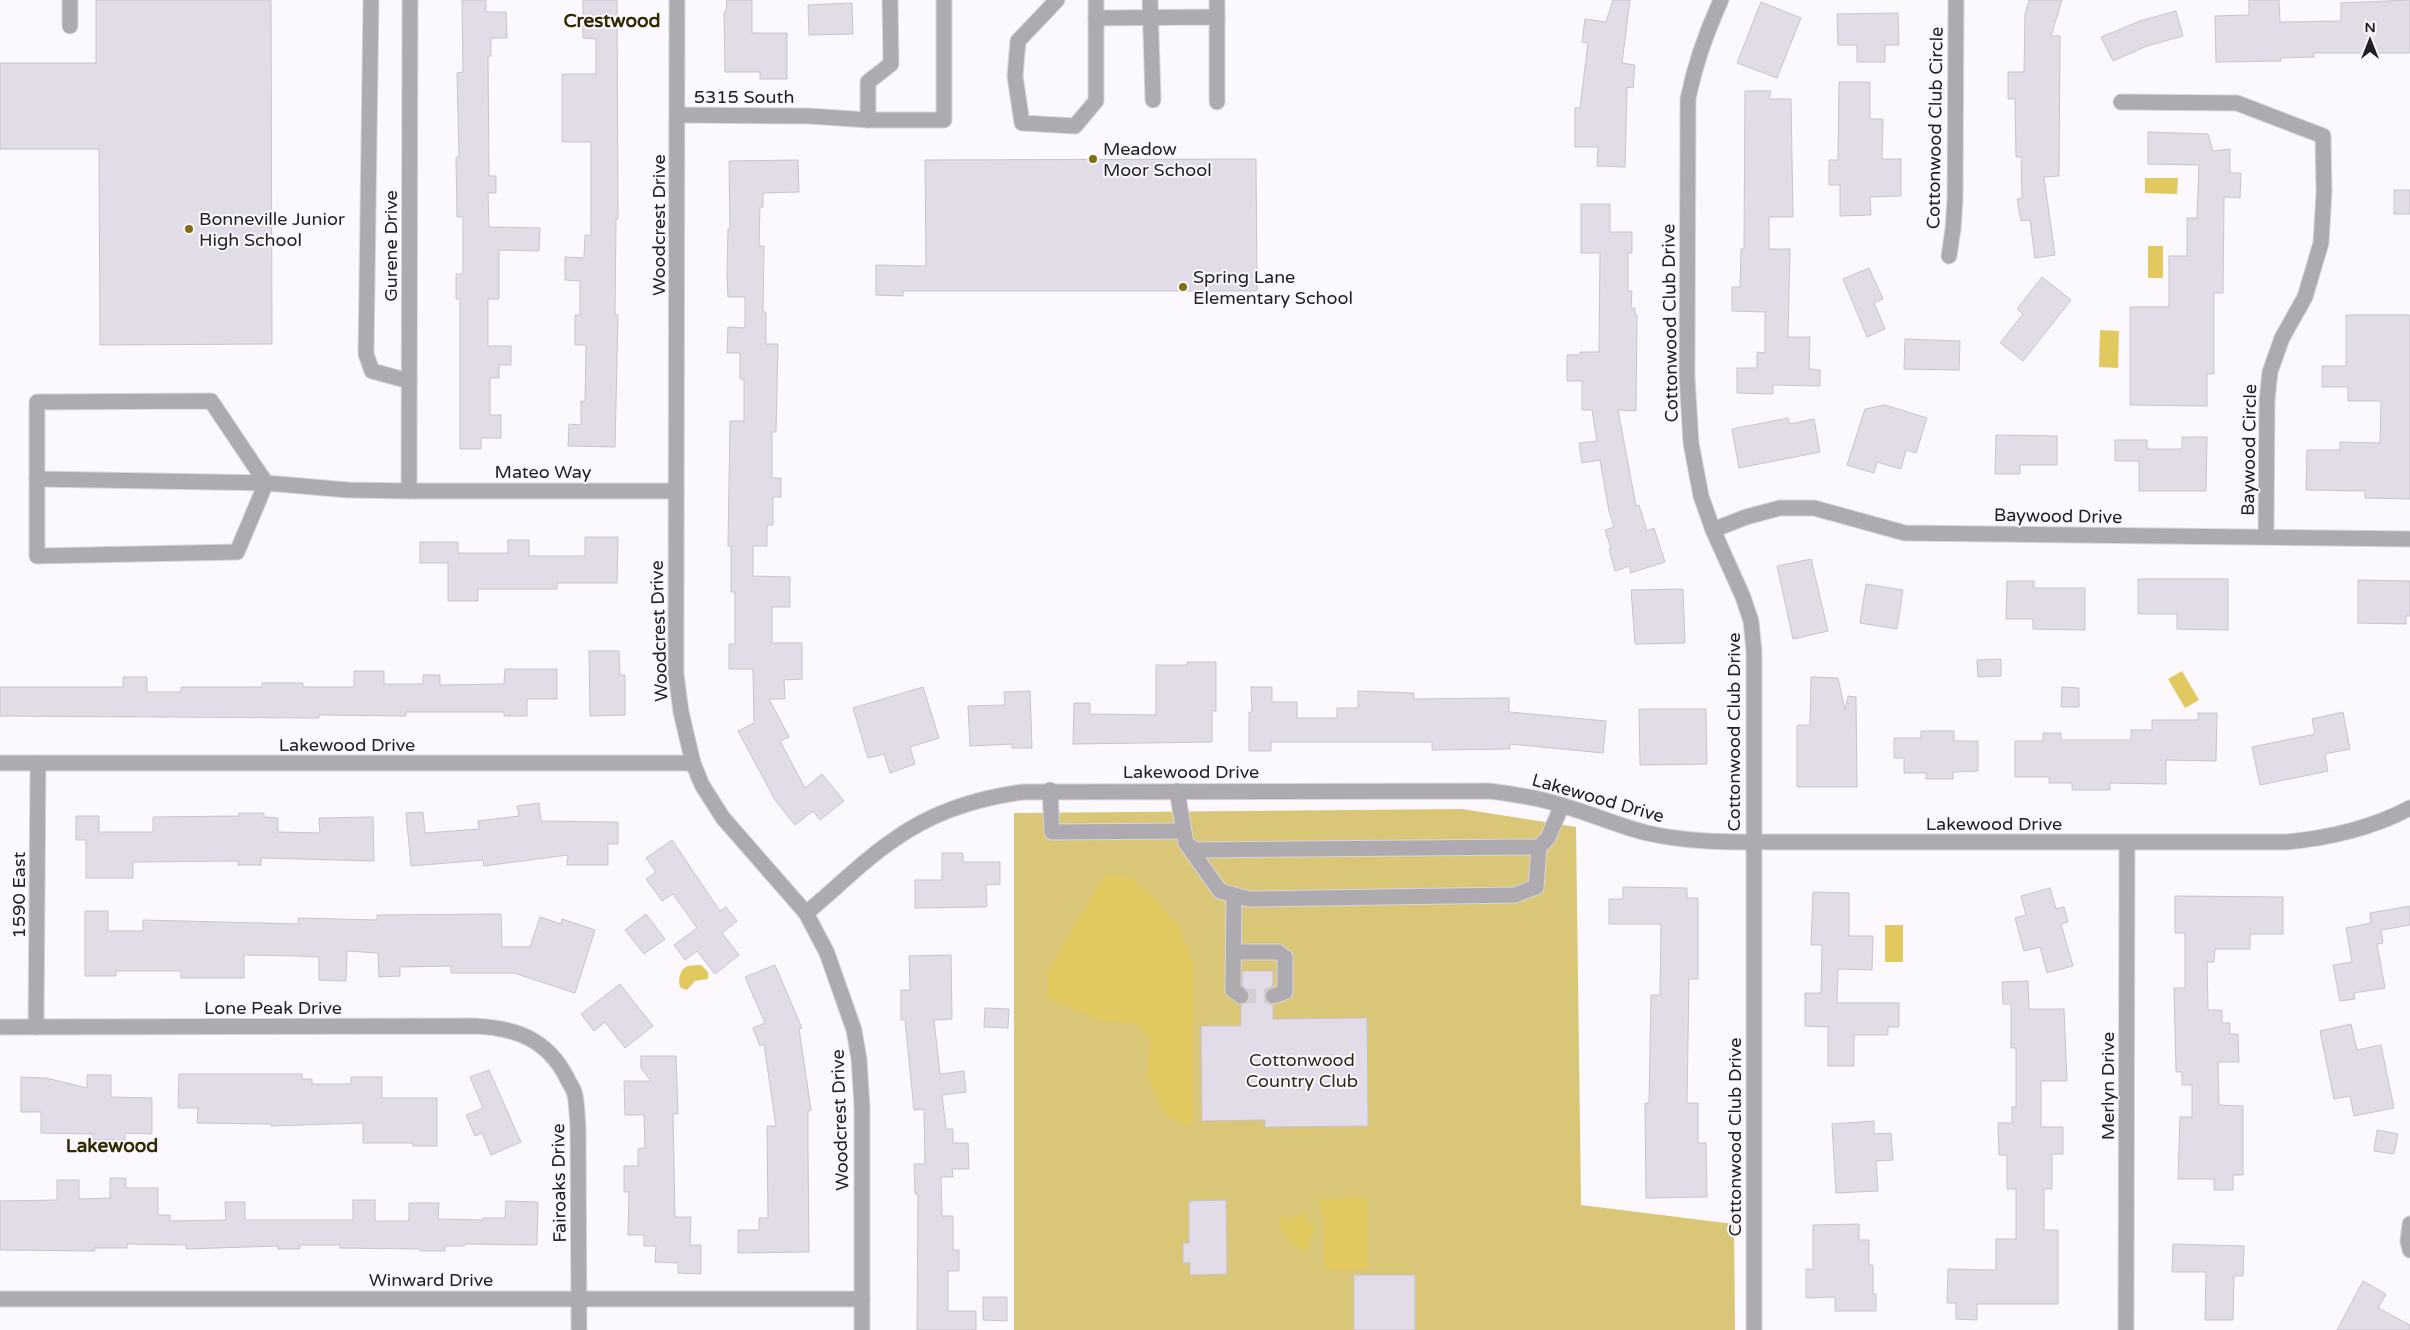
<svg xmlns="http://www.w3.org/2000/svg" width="2410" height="1330" font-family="'Varela Round',sans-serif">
  <rect width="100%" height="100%" fill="#fbf8fe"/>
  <!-- green -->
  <path fill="#d9c677" d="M1462 809 1576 827 1581 1205 1734 1224 1735 1330H1014V813Z"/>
  <!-- water -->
  <g fill="#e1c85f">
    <path d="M2145 178H2178L2177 194 2145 193Z"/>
    <rect x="2148" y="246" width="15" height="32"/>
    <path d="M2100 330 2119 331 2118 368 2099 367Z"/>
    <path d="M2182 671 2199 700 2185 708 2168 679Z"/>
    <path d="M1105 875 1128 876 1153 898 1179 927 1193 964 1192 1127 1166 1116 1147 1075 1151 1039 1137 1024 1103 1021 1047 998 1048 970Z"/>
    <rect x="1885" y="925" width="18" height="37"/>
    <path d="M701 965 708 972V979L695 981 687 990 681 988C677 982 680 968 688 966 692 965 697 965 701 965Z"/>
    <path d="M1367 1198V1269L1325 1270 1324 1213H1320V1199Z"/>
    <path d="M1304 1213 1310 1224 1316 1226 1309 1242 1308 1251C1291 1246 1283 1235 1278 1217L1291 1218Z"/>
  </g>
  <!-- building -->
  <g fill="#e2dbe8" stroke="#cac3cf">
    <path d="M96 0H271L272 344 100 345 99 149H0V63H96Z"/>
    <path d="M462 0H486V12H506L507 38H491V56H488L489 176H496V193H488L489 227 540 228 539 251 499 250V299H488V346H511V365H499V378H490V415H501V438H481V449H460V299H456V274H463V217H457L456 157H459L457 73 463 72Z"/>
    <path d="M583 0H617L618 219H616L615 315H618L615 447 568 446 569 424 581 425V401H585L586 345H575V315H580V281L565 280V257L584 258 585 235H591V142H562V74H596V39L583 38Z"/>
    <path d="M727 0H752V33H787V79H760V72H725L724 12H726Z"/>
    <path d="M1613 0H1630L1622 63 1635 65 1633 88 1627 87 1625 167 1597 166 1598 147H1575V108H1580L1588 43 1582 42 1585 19 1606 22Z"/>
    <path d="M2029 0H2062L2051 36H2060L2059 176 2044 177 2055 255 2035 258 2030 220 2021 221 2017 199 2022 198 2021 157H2016L2015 99H2008V72H2024L2025 14Z"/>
    <path d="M2249 0H2279L2280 22 2341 21V3L2410 0V53H2314V57L2281 58V61L2216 62 2215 16 2249 15Z"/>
    <path d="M1761 2 1801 18 1777 78 1737 63Z"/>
    <path d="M852 3 853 34 809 35 808 5Z"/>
    <path d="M2176 11 2183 36 2147 46 2113 61 2101 37 2140 21Z"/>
    <path d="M1898 13 1899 45H1885V62H1857V45H1838L1837 14Z"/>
    <path d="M1839 82H1870V119H1883L1882 159H1901V196L1870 197 1871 215 1840 216V185H1829V160H1838Z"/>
    <path d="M1745 91H1771L1769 99H1791L1793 217H1769V249H1790L1788 337H1810L1809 369 1820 370V386L1773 385V394L1737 393V368H1757V352L1765 353V312L1732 311V287H1740L1741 249H1744Z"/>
    <path d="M2148 132 2208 134 2213 151 2230 149V173H2241L2240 198 2224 197 2223 293H2214V374H2207V406L2130 405V307H2169V256H2187V218H2197L2199 165 2148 164Z"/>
    <path d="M1256 159 1257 291H903V296L876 295V265L926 266 925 160Z"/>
    <path d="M798 160 799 192 763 193V207H760L759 246H764L763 312H766V344H778L776 432H772V478H781V497H773V525H767V546H753V576L790 577V607H772V643H802V679L784 680 785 699H769L789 737 780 741 805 788 822 774 844 801 820 820 813 811 795 825 775 800 738 731 754 723 753 669H729V644H735V592H731V546H728L730 421H744V379H740V353H727L728 327 745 328V297H728L727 274 728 229H730L729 161Z"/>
    <rect x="2394" y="190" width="16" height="24"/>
    <path d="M1581 204H1610V232H1632V253H1628V291H1632L1631 308H1635V315H1637L1636 411 1618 410 1636 506 1639 505 1647 531 1654 528 1665 562 1630 573V566L1615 571 1609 549 1611 548 1605 530 1614 527 1609 511 1600 460 1582 463 1579 443 1597 441 1592 410H1582V381H1567V355H1580V352H1599L1600 253H1581Z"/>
    <path d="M1869 268 1883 299 1874 303 1885 329 1867 337 1843 279Z"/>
    <path d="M2042 277 2071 300 2023 361 2000 343 2023 314 2017 309Z"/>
    <path d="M2346 315H2410V499L2365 498V491L2306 490 2307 450H2340V442L2380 443 2381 401H2348V387H2322V366H2346Z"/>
    <path d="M1905 339 1960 341 1959 370 1904 369Z"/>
    <path d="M1885 405 1927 418 1916 453 1906 450 1901 469 1877 462 1874 473 1847 465 1865 409Z"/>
    <path d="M1788 418 1790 424 1814 419 1820 452 1739 468 1732 429Z"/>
    <path d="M1996 435 2057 436V465H2020V474H1995Z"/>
    <path d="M2182 437H2207L2206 491H2139V461H2115V440H2147V449H2182Z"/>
    <path d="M585 537H618L617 583H557V589H478V601H448V563H420V542H458V553H508V540H529V556H585Z"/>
    <path d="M1811 559 1828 631 1793 639 1777 566Z"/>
    <path d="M2138 579H2228V630L2177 629V614H2138Z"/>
    <path d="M2358 580 2410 581V616H2406V624L2358 623Z"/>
    <path d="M2007 581H2034V588H2085V630L2033 629V619H2006Z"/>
    <path d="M1866 584 1903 590 1897 629 1860 623Z"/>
    <path d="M1683 589 1685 643 1635 644 1631 590Z"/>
    <path d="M589 651H619L620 675H625V715L590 716Z"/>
    <path d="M2001 659V676L1978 677 1977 660Z"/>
    <path d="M1187 662H1216V711H1212V742L1073 744 1074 703H1090V714L1156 715V665H1187Z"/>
    <path d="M505 669H557V699H527V716H504V712H406V716L319 715V718L0 716V687H123V677H147V692H181V687H262V683H303V687H354V671H384V684H423V675H440V685L504 684Z"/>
    <path d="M1811 677 1838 678 1845 710 1848 696 1856 697 1857 787H1797V725H1810Z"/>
    <path d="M923 687 939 738 910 747 915 764 890 773 884 754 868 758 853 708Z"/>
    <path d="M1251 687H1272V702H1297V718H1337V708H1358V691L1414 693V699L1509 698V712L1606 721 1603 753 1510 744V749L1432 750V742H1271V751H1249V712H1252Z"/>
    <path d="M2062 687 2079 688V707H2061Z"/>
    <path d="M1030 691 1032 748H1012V744L970 746 968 706 1005 705 1004 692Z"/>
    <path d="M1639 709H1706L1707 764 1640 765Z"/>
    <path d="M2343 712 2350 749 2325 754 2328 771 2260 785 2252 747 2315 734 2312 719Z"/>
    <path d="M2198 713H2217L2216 761 2166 760V784L2110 783V790H2072V783H2049V777H2015V741H2043V733H2061V740H2131V730H2152V720H2198Z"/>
    <path d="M1921 731H1954V741H1978V771L1953 772V779H1926V773H1904V758H1894V738H1921Z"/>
    <path d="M539 803 541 821 618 822V844H608V865H567L568 855 484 866 483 860 411 866 406 813 423 812 425 833 479 829 478 821 519 816 517 806Z"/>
    <path d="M239 813H264V817L278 818V832L320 833 319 818 373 817 374 861 261 858V865H238V861L133 862V878H86V840H76V816H99V832H153V817L239 816Z"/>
    <path d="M672 840 720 911 726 907 737 921 722 933 739 955 715 974 697 951 685 960 674 945 697 928 673 894 662 901 646 879 656 872 646 858Z"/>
    <path d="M942 853H963V862H1000V884L986 885 987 907 915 908V880H942Z"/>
    <path d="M1623 887 1687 888V898H1698V979H1689L1687 1103H1698V1143H1706L1707 1197 1646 1198 1645 1103H1649L1651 995H1660L1661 924H1609V899H1623Z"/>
    <path d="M2050 888 2056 909 2064 907 2068 922 2061 924 2073 966 2047 973 2040 947 2024 951 2015 918 2026 915 2021 896Z"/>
    <path d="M1813 892 1849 893V936H1873L1872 970 1838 969 1837 1003H1899V1027H1888V1035H1854V1066H1828V1027L1805 1026V993H1821L1822 945H1811Z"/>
    <path d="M2175 896 2283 897V934H2250V949H2215L2214 962H2207L2208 1010H2222V1023H2230V1034H2238L2239 1062H2218L2219 1105 2243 1106V1175H2233V1190H2214V1179H2178L2180 1117H2192V1085H2182V1072H2176L2174 988H2185V933H2175Z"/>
    <path d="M2410 906V925L2381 930 2383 943 2377 944 2385 988 2354 993 2355 999 2340 1001 2333 965 2352 962 2346 928 2371 923 2370 913Z"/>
    <path d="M85 911H108V931H143V920L298 924V918L377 920V915L501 914 502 947H530L540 917 561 924 562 919 595 930 575 993 514 973H451V966L400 967V976L379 977 378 953 347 951 346 981 319 980V957L297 956 244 955V978H181V971H116V976H85Z"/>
    <path d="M646 914 665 939 644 954 625 930Z"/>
    <path d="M951 955 952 1019 934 1020 940 1074 964 1071 966 1092 942 1095 946 1129H953V1143H968L969 1169H952L953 1177H941L942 1216H953V1250H959V1271H948V1311H976V1330H917L918 1194H915L914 1164H925L924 1109 914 1110 905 1020H901V990H910L909 956Z"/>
    <path d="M775 965 802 1028 799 1029 811 1110 808 1111V1150L809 1252 738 1253V1230H759V1218H768L767 1126H776L764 1044 760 1046 753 1028 765 1023 745 977Z"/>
    <path d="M1243 971H1273V986L1266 989 1264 995 1266 1003 1273 1005V1019L1367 1018 1368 1126 1265 1127V1120L1202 1121 1201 1026H1241V1005L1248 1002 1250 997 1249 992 1242 985Z"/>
    <path d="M2028 981 2029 1009H2064L2067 1081H2041V1127H2063V1154H2052V1189H2044V1230H2058V1304H1977V1320L1956 1319V1303H1947L1948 1269 1996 1270V1239H2016V1189H2007V1155H1999L1998 1123H2012V1107H2016V1048H2011V1004H2003L2002 982Z"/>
    <path d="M620 984 653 1026 625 1048 605 1022 594 1031 581 1014Z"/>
    <path d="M985 1008 1009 1009 1008 1028 984 1027Z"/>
    <path d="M2351 1024 2357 1050 2381 1045 2394 1108 2354 1116 2350 1096 2334 1099 2320 1031Z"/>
    <path d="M641 1056H676L678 1114H673L675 1217H691L690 1245H701V1274L678 1273V1263L655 1262 656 1246H644V1235H628L629 1192H624V1166H638V1149L645 1148 644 1115H625L624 1081H651L641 1068Z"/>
    <path d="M489 1070 521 1142 491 1155 482 1133 475 1136 466 1115 483 1108 470 1077Z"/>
    <path d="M179 1074H302V1079H312V1084H351V1077H382V1098H437V1146H413V1143H363V1123L271 1126V1124L197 1123 198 1108H178Z"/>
    <path d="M87 1075H111V1097L152 1098V1134L125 1133V1140H93V1134L41 1133V1112H21V1077L46 1078 87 1088Z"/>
    <path d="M1874 1121V1134L1891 1133 1893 1160 1876 1161 1878 1191 1836 1193 1832 1124Z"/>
    <path d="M2377 1130 2398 1134 2394 1154 2374 1151Z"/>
    <path d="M110 1178H126V1188H158V1215H170V1221L226 1220 225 1202H245V1220H353V1200H375V1221H409V1203H439L438 1219 483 1220V1218H505L506 1201 538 1202 537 1245 465 1244V1246H445V1251H420V1249L340 1248V1245H300V1249H278V1246L186 1249V1245L127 1244V1248H94L95 1251 0 1250V1201L57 1200V1180H79V1199L110 1198Z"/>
    <path d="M1226 1200 1227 1274 1190 1275V1263H1183V1243H1189V1201Z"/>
    <path d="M1859 1224V1240H1869V1265H1873V1294H1876V1311H1835V1297L1806 1298V1269H1813V1225Z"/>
    <path d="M2173 1244 2244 1246 2243 1276H2234L2233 1320H2205L2206 1272H2172Z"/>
    <rect x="1354" y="1275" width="61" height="55"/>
    <path d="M2363 1281 2386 1294 2378 1308 2410 1325V1330H2337Z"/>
    <path d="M983 1297H1007V1321L983 1320Z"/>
  </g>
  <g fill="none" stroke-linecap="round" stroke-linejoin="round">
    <!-- minor-tunnel -->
    <path stroke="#d0cdd3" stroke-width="15" stroke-dasharray="15 8" stroke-linecap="butt" d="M1241 996H1273"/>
    <!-- minor casing -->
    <g stroke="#d8d5db" stroke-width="17">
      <g id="minor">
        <path d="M371 0 366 354 372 371 409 381"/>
        <path d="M677 0 676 634V674L681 712 693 763 702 785 723 818 806 913 827 953 854 1030 859 1059 862 1107V1330"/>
        <path d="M1057 0 1018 41 1015 76 1022 123 1075 126 1096 101V0"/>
        <path d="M1150 0 1153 100"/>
        <path d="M1217 0V17"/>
        <path d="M1721 0C1706 33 1695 64 1688 99L1687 377 1691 443 1701 496 1713 530 1743 597 1751 621 1754 651V1330"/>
        <path d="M1096 18 1217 17V102"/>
        <path d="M70 26V0"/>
        <path d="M2121 102 2237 103 2323 136 2324 192 2321 243 2305 297 2282 338 2270 372 2267 400 2266 536"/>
        <path d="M678 115 809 116 868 120H944V0"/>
        <path d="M868 120V82L891 64 890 0"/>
        <path d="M1949 256 1953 229 1955 200 1956 0"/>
        <path d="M211 401 266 483 237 552 37 556V402Z"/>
        <path d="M37 479 266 483 348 490 409 491H676"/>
        <path d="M409 491 410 0"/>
        <path d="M1713 530 1746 517 1780 508H1814L1905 533 2410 539"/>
        <path d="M0 763H693"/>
        <path d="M1050 790 1052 832 1183 831"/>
        <path d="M1177 791 1186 843 1220 891 1249 899 1515 895 1536 887 1539 847"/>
        <path d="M1187 844 1196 850 1539 847 1548 838 1562 805"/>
        <path d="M1234 895 1233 990 1241 996"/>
        <path d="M806 913C836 889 863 860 895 839 933 812 978 798 1023 792L1489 791C1514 794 1540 798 1564 806 1592 814 1619 826 1647 833 1682 841 1717 842 1753 842H2286C2330 838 2370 829 2410 808"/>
        <path d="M1234 952H1278L1285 957V992L1273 996"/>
        <path d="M0 1027 475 1026C516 1028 547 1039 567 1078 569 1083 574 1089 575 1095 577 1105 577 1116 578 1126L579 1330"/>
        <path d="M36 1027 38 763"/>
        <path d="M2410 1224 2408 1241 2410 1250"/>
        <path d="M0 1299H862"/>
        <path d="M2126 1330 2127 843"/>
      </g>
    </g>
    <!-- minor -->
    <use href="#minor" stroke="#adaab0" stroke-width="15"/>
  </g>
  <!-- markers -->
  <g fill="#826e0c" stroke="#fbf8fe" stroke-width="2">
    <circle cx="1093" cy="159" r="5"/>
    <circle cx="189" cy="229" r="5"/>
    <circle cx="1183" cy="287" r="5"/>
  </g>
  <g text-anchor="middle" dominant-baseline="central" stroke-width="4" stroke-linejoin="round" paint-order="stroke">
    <!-- street labels -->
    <g font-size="18" fill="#222025" stroke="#fbf8fe">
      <text x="744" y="97">5315 South</text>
      <text transform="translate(1935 128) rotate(-89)">Cottonwood Club Circle</text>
      <text transform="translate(659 225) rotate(-90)">Woodcrest Drive</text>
      <text transform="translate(391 246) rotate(-90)">Gurene Drive</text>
      <text transform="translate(1670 323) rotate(-91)">Cottonwood Club Drive</text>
      <text transform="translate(2249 450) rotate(-89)">Baywood Circle</text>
      <text x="543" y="472">Mateo Way</text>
      <text transform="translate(2058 516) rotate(1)">Baywood Drive</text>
      <text transform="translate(659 631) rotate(-92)">Woodcrest Drive</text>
      <text transform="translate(1734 732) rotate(-90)">Cottonwood Club Drive</text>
      <text x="347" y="745">Lakewood Drive</text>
      <text x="1191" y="772">Lakewood Drive</text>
      <text transform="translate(1598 798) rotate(16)">Lakewood Drive</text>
      <text x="1994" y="824">Lakewood Drive</text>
      <text transform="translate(19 895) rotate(-90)">1590 East</text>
      <text x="273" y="1008">Lone Peak Drive</text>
      <text transform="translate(2108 1086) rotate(-90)">Merlyn Drive</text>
      <text transform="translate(840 1120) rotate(-92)">Woodcrest Drive</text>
      <text transform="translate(1735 1137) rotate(-90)">Cottonwood Club Drive</text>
      <text transform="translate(559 1183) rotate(-91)">Fairoaks Drive</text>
      <text x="431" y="1280">Winward Drive</text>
    </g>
    <!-- poi labels -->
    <g font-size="18" fill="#222025" stroke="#fbf8fe" text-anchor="start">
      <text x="1103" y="149">Meadow<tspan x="1103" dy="21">Moor School</tspan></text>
      <text x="199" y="219">Bonneville Junior<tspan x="199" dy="21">High School</tspan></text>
      <text x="1193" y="277">Spring Lane<tspan x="1193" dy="21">Elementary School</tspan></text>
    </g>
    <!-- park labels -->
    <g font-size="18" fill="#2e2a17" stroke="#fbf8fe">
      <text x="1302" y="1060">Cottonwood<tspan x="1302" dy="21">Country Club</tspan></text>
    </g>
    <!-- neighbourhood labels -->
    <g font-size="19" font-weight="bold" fill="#322900" stroke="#fbf8fe">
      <text x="612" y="21">Crestwood</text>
      <text x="112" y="1146">Lakewood</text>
    </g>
  </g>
  <!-- north arrow -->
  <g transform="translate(2370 40)" stroke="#fbf8fe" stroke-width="4" paint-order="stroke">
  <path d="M0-4L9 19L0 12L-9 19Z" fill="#222025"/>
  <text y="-8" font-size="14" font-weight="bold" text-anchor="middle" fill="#222025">N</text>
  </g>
</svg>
